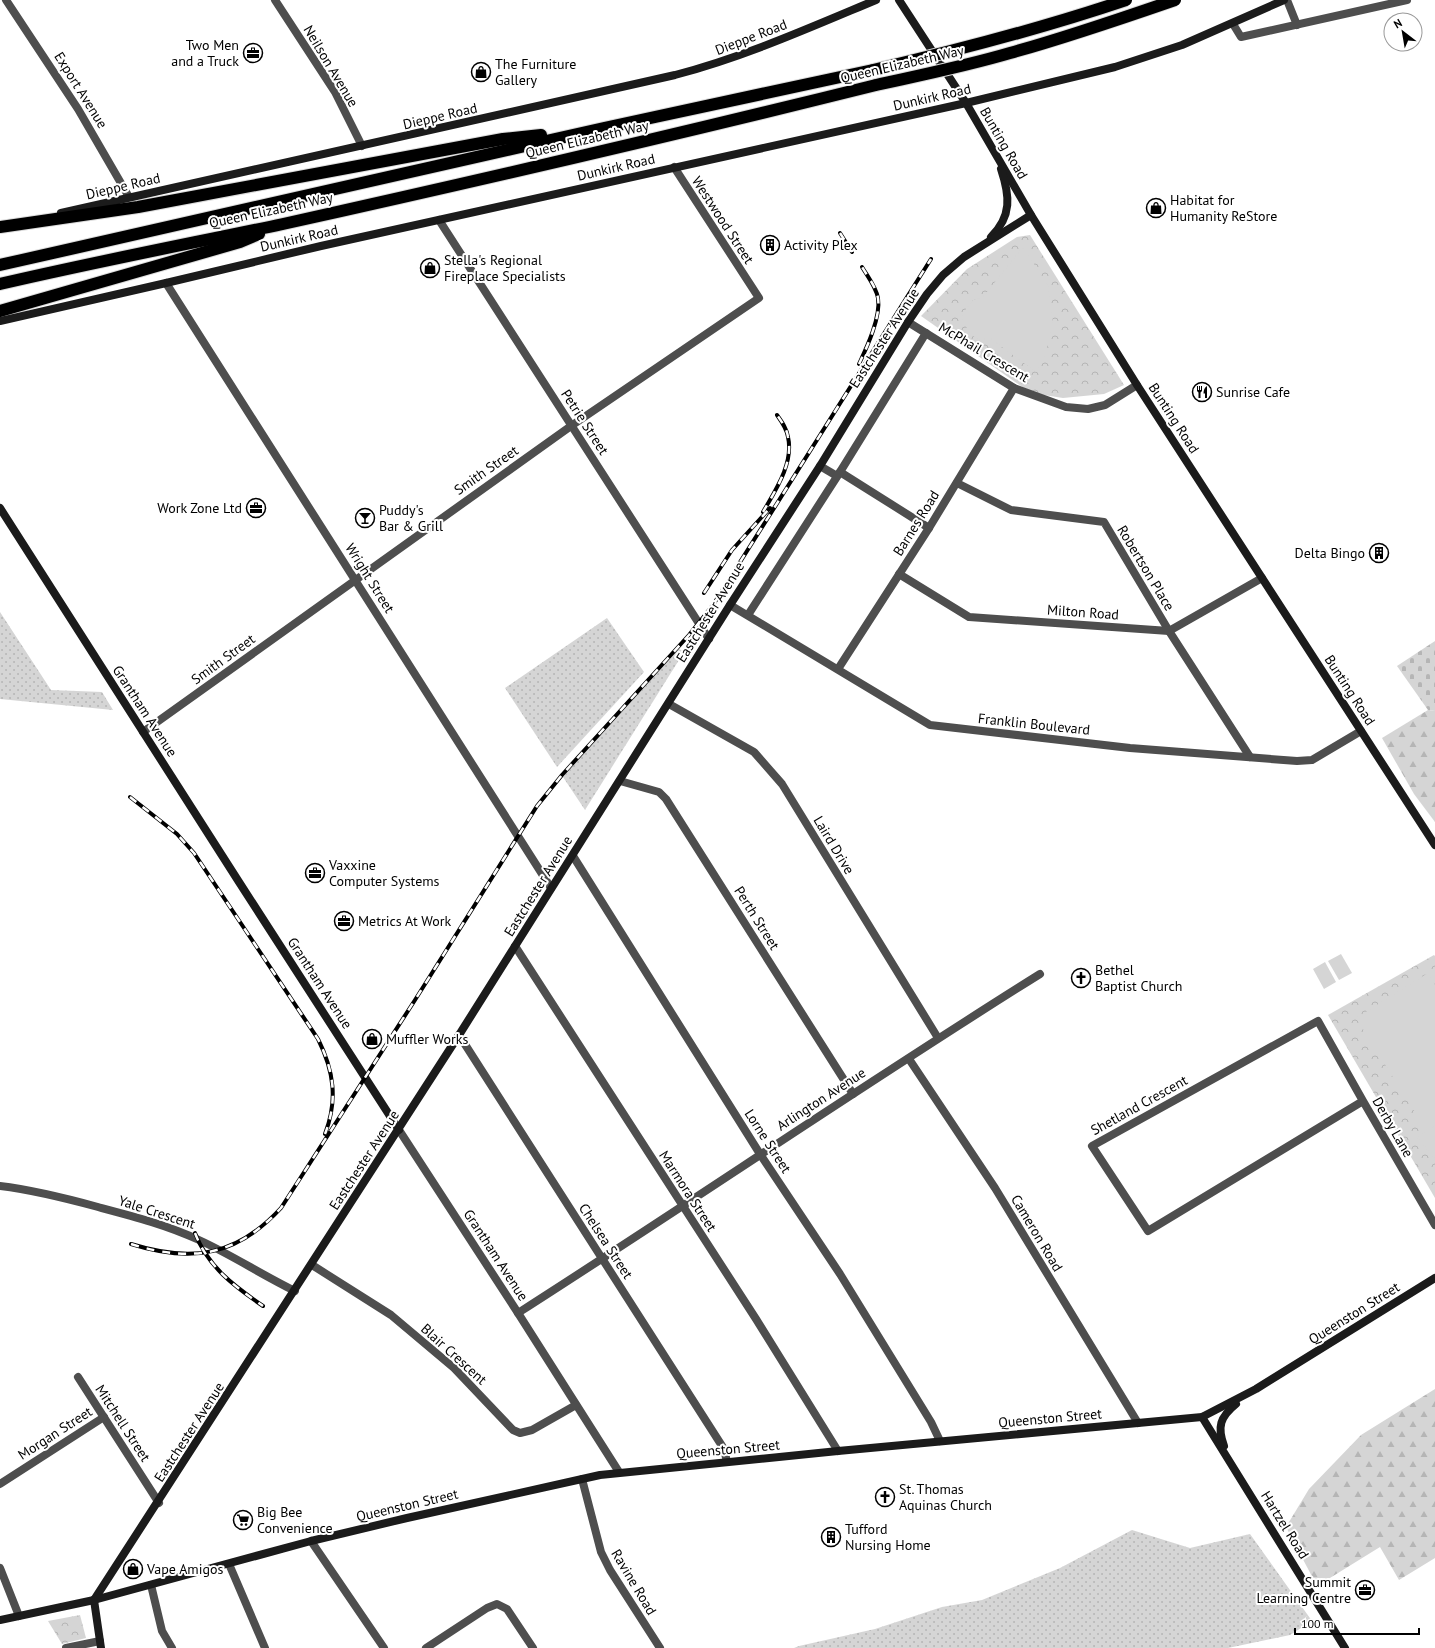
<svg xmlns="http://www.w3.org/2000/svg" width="1435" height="1648" font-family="'PT Sans',sans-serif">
  <defs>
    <pattern id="grass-dots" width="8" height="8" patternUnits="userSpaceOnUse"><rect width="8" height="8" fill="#d5d5d5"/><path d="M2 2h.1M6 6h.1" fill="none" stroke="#b5b5b5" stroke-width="1.8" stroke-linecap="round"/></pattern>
    <pattern id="forest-firs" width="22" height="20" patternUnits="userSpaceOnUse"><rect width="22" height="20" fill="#d5d5d5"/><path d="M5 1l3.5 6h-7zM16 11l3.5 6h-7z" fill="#b5b5b5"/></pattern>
    <pattern id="cemetery-stones" width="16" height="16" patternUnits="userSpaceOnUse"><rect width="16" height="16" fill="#d5d5d5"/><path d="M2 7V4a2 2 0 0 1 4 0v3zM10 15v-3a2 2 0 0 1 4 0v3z" fill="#b5b5b5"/></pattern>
    <pattern id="park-crowns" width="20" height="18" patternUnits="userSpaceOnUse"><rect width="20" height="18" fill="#d5d5d5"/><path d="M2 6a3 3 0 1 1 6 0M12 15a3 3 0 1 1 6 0" fill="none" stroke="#b5b5b5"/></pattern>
  </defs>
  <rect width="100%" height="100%" fill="#fff"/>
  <!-- grass -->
  <g fill="url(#grass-dots)">
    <path d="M0 612 51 690 102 692 113 710 0 699Z"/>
    <path d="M607 618 644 672 557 767 505 688Z"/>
    <path d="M679 649 684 652 585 810 563 777Z"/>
    <path d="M1132 1530 1190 1548 1250 1534 1312 1621 1290 1635 1228 1648H794L799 1646 875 1629 942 1607 982 1600 1060 1568Z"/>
  </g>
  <!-- forest -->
  <g fill="url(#forest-firs)">
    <path d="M1428 710 1435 711V822L1414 794 1382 738Z"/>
    <path d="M1435 1389V1558L1399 1580 1380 1547 1317 1586 1286 1527 1309 1489 1361 1435Z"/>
  </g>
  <!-- cemetery -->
  <path fill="url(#cemetery-stones)" d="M1435 641V711L1428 710 1397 666Z"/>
  <!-- park -->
  <g fill="url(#park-crowns)">
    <path d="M1030 235 1124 385 1104 394 1063 398 1031 393 921 316 967 269 1017 237Z"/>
    <path d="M1434 955 1435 956V1198L1328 1015Z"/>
    <path d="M80 1615 86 1638 62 1644 48 1621Z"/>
  </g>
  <!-- garden -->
  <g fill="#d5d5d5">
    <path d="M1023 247 1048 286 1053 323 1045 356 1036 372 990 338 979 340 964 330 968 326 962 322 963 313 973 300 983 297Z"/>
    <path d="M1341 954 1352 973 1339 980 1328 961Z"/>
    <path d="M1325 962 1336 982 1324 989 1313 969Z"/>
    <path d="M1428 973 1435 985V1125L1426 1130 1356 1018Z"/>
    <path d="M1435 1126V1159L1417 1137Z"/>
  </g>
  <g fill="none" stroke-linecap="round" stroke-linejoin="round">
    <!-- highway casing -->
    <g stroke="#dbdbdb" stroke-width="14">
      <g id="highway">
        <path d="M0 227 138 207 503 139 541 135"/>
        <path d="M0 265 604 128 873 70"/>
        <path d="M0 284C94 262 188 244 283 224 481 180 679 134 876 85"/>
        <path d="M0 311 240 242 259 234"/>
      </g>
    </g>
    <!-- street -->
    <g stroke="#4e4e4e" stroke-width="8">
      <path d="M6 0 78 109 129 197"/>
      <path d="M275 0 335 92 362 146"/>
      <path d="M1287 0 1297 25"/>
      <path d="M1233 24 1241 37 1407 0"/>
      <path d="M439 220 709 639"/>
      <path d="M166 283 551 888"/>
      <path d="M908 322 1014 388 1066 407 1088 409 1105 405 1137 385"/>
      <path d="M820 466 837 476"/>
      <path d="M840 472 929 528"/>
      <path d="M957 483 1011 510 1104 522 1169 631 1250 757"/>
      <path d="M899 574 969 617 1169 631 1262 578"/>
      <path d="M730 605 930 725 1130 748 1297 761 1312 760 1361 731"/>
      <path d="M748 615 840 472 926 333"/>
      <path d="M838 669 929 528 1014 388"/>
      <path d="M669 704 754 752 782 784 938 1038"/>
      <path d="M143 732 571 426 759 298 674 167"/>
      <path d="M620 781 659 792 666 799 853 1094"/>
      <path d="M573 856 760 1154 840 1274 931 1422 940 1441"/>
      <path d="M515 946 756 1319 838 1451"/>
      <path d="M459 1035 724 1449 727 1462"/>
      <path d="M909 1059 995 1188 1138 1423"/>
      <path d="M1363 1101 1148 1231 1092 1146 1318 1021 1363 1101 1435 1225"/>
      <path d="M399 1130 518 1313 619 1472"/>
      <path d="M0 1186C33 1190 65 1198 98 1207 132 1216 167 1225 199 1240 232 1255 262 1275 295 1291"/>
      <path d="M312 1265 391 1315 454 1368 513 1430 520 1433 532 1430 576 1405"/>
      <path d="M518 1313C693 1201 864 1084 1040 974"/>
      <path d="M78 1377 159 1503"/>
      <path d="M582 1479 601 1552 610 1570 660 1648"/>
      <path d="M0 1484 104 1417"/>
      <path d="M311 1541 384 1648"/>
      <path d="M229 1564 265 1648"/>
      <path d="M0 1568 19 1616"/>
      <path d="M151 1585 162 1631 172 1648"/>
      <path d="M66 1648 100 1641"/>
      <path d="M426 1648 487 1608 497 1604 507 1609 533 1648"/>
    </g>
    <!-- secondary -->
    <g stroke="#1b1b1b" stroke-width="8">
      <path d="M899 0 966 103 1031 215 1137 385 1435 845"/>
      <path d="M61 213 675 75C744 57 809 28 876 0"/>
      <path d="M991 237C1012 216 1010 196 1001 169"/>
      <path d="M0 321 166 283 321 246 966 103 1115 67 1182 45 1284 0"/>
      <path d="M0 508 239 882 399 1130"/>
      <path d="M1202 1417 1345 1648"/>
      <path d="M1224 1446C1217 1427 1220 1417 1236 1404"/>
      <path d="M94 1600 459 1035 730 605 820 466 908 322 927 294 943 275 964 257 1031 215"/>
      <path d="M94 1600 101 1648"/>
      <path d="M0 1620 94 1600 311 1541 407 1518 600 1475 838 1451 1202 1417 1256 1389 1435 1278"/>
    </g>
    <!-- highway -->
    <use href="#highway" stroke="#000" stroke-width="12"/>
    <!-- rail casing -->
    <g stroke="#000" stroke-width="4">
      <g id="rail">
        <path d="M840 233 852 252"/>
        <path d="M859 364C867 347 881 317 878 298 876 287 868 277 862 267"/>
        <path d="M763 512C775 491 794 463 788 437 787 429 782 422 777 415"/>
        <path d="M704 593 732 550 770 508"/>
        <path d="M130 797 177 834 194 853 318 1039C334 1071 338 1100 325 1134"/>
        <path d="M195 1233C208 1267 234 1286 263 1306"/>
        <path d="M131 1244C192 1263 237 1256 281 1208L415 1000 537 806 562 775 689 635 713 605 931 259"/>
      </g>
    </g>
    <!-- rail -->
    <use href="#rail" stroke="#fff" stroke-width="2.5" stroke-dasharray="8" stroke-linecap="butt"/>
    <!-- highway-bridge casing -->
    <g stroke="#dbdbdb" stroke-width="14" stroke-linecap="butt">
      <g id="highway-bridge">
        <path d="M873 70C959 50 1043 28 1126 0"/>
        <path d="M876 85C921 75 966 66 1010 53 1065 38 1120 19 1175 0"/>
      </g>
    </g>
    <!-- highway-bridge -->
    <use href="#highway-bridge" stroke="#000" stroke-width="12"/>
  </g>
  <!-- icons -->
  <defs>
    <g id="office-ring" transform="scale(1)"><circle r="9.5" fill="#fff" stroke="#000" stroke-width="1.5"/><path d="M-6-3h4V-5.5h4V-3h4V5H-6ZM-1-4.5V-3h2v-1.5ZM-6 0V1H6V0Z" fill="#000"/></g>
    <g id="shop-ring" transform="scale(1)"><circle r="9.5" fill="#fff" stroke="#000" stroke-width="1.5"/><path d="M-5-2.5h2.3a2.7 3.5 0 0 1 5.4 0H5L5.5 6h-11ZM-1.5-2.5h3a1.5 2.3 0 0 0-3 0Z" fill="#000"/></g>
    <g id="building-ring" transform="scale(1)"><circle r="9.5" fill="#fff" stroke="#000" stroke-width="1.5"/><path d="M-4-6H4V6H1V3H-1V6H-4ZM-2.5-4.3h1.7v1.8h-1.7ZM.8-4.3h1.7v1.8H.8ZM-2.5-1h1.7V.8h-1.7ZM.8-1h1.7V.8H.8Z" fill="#000"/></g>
    <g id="restaurant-ring" transform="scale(1)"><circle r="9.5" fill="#fff" stroke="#000" stroke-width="1.5"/><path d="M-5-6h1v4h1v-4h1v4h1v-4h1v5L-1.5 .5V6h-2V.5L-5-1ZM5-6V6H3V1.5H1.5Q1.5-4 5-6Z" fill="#000"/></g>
    <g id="bar-ring" transform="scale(1)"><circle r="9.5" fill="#fff" stroke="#000" stroke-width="1.5"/><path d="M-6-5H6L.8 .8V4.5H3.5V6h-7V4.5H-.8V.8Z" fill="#000"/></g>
    <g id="church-ring" transform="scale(1)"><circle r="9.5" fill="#fff" stroke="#000" stroke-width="1.5"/><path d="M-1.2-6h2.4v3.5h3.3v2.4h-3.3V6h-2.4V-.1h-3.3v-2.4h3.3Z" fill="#000"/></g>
    <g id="supermarket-ring" transform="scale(1)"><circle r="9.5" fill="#fff" stroke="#000" stroke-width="1.5"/><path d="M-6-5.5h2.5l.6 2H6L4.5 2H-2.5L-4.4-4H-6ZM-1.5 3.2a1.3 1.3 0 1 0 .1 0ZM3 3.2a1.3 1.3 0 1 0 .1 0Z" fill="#000"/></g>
  </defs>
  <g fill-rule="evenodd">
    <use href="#office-ring" x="253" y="53"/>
    <use href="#shop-ring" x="481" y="72"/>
    <use href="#shop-ring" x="1156" y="208"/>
    <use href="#building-ring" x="770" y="245"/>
    <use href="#shop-ring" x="430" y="268"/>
    <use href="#restaurant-ring" x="1202" y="392"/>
    <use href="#office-ring" x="256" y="508"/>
    <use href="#bar-ring" x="365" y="518"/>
    <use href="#building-ring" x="1379" y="553"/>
    <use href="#office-ring" x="315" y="873"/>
    <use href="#office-ring" x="344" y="921"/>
    <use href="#church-ring" x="1081" y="978"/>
    <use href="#shop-ring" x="372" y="1039"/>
    <use href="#church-ring" x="885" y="1497"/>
    <use href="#supermarket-ring" x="243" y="1520"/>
    <use href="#building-ring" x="831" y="1537"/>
    <use href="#shop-ring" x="133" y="1569"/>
    <use href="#office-ring" x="1365" y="1590"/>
  </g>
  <g text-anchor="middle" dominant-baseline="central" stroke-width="4" stroke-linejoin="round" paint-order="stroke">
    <!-- street labels -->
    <g font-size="14" fill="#000" stroke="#fff">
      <text transform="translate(751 37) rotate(-21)">Dieppe Road</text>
      <text transform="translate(902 64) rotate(-13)">Queen Elizabeth Way</text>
      <text transform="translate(331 66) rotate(59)">Neilson Avenue</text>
      <text transform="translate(81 90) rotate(58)">Export Avenue</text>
      <text transform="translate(932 97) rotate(-13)">Dunkirk Road</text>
      <text transform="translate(440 116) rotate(-13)">Dieppe Road</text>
      <text transform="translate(587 139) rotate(-13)">Queen Elizabeth Way</text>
      <text transform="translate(1004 143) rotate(60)">Bunting Road</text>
      <text transform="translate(616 167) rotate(-13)">Dunkirk Road</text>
      <text transform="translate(123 186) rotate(-13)">Dieppe Road</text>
      <text transform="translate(271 210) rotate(-12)">Queen Elizabeth Way</text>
      <text transform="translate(723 220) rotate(57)">Westwood Street</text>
      <text transform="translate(299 238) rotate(-13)">Dunkirk Road</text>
      <text transform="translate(884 338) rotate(-57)">Eastchester Avenue</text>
      <text transform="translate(984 352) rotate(31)">McPhail Crescent</text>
      <text transform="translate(1174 418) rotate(57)">Bunting Road</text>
      <text transform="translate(585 422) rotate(57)">Petrie Street</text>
      <text transform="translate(486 470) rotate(-35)">Smith Street</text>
      <text transform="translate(916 523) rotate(-58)">Barnes Road</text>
      <text transform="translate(1146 568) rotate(59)">Robertson Place</text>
      <text transform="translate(370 578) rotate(58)">Wright Street</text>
      <text transform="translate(710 612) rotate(-58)">Eastchester Avenue</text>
      <text transform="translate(1083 612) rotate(4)">Milton Road</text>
      <text transform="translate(223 659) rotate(-36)">Smith Street</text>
      <text transform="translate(1350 690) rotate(57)">Bunting Road</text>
      <text transform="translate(145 711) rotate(57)">Grantham Avenue</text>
      <text transform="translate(1034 724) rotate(6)">Franklin Boulevard</text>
      <text transform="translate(834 845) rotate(59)">Laird Drive</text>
      <text transform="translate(538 886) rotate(-58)">Eastchester Avenue</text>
      <text transform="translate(757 918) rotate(58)">Perth Street</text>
      <text transform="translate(320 983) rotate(57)">Grantham Avenue</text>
      <text transform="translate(821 1099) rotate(-33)">Arlington Avenue</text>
      <text transform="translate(1139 1105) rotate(-29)">Shetland Crescent</text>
      <text transform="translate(1393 1127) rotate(60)">Derby Lane</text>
      <text transform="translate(768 1141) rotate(57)">Lorne Street</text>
      <text transform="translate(364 1160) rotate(-57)">Eastchester Avenue</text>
      <text transform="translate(688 1191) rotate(57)">Marmora Street</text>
      <text transform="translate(157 1212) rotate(18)">Yale Crescent</text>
      <text transform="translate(1037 1233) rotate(59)">Cameron Road</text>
      <text transform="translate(606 1241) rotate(57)">Chelsea Street</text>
      <text transform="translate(496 1255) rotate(57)">Grantham Avenue</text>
      <text transform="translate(1354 1313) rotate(-32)">Queenston Street</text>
      <text transform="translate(454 1354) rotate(42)">Blair Crescent</text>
      <text transform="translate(1050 1418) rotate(-5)">Queenston Street</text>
      <text transform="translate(123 1423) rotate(57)">Mitchell Street</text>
      <text transform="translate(189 1432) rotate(-57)">Eastchester Avenue</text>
      <text transform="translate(55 1433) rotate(-33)">Morgan Street</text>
      <text transform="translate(728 1449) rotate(-5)">Queenston Street</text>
      <text transform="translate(407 1505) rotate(-13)">Queenston Street</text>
      <text transform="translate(1285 1525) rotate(58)">Hartzel Road</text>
      <text transform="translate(634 1582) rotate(59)">Ravine Road</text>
    </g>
    <!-- poi labels -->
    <g font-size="14" fill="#000" stroke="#fff" text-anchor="start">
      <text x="239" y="45" text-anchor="end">Two Men<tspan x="239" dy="16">and a Truck</tspan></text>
      <text x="495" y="64">The Furniture<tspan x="495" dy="16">Gallery</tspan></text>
      <text x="1170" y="200">Habitat for<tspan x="1170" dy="16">Humanity ReStore</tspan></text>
      <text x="784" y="245">Activity Plex</text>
      <text x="444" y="260">Stella's Regional<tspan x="444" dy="16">Fireplace Specialists</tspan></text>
      <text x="1216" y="392">Sunrise Cafe</text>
      <text x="242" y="508" text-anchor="end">Work Zone Ltd</text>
      <text x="379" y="510">Puddy's<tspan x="379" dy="16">Bar &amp; Grill</tspan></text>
      <text x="1365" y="553" text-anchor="end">Delta Bingo</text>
      <text x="329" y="865">Vaxxine<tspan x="329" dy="16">Computer Systems</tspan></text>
      <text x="358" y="921">Metrics At Work</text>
      <text x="1095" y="970">Bethel<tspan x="1095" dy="16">Baptist Church</tspan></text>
      <text x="386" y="1039">Muffler Works</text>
      <text x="899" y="1489">St. Thomas<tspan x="899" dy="16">Aquinas Church</tspan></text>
      <text x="257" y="1512">Big Bee<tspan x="257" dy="16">Convenience</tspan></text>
      <text x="845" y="1529">Tufford<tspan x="845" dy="16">Nursing Home</tspan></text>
      <text x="147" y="1569">Vape Amigos</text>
      <text x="1351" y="1582" text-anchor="end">Summit<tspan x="1351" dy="16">Learning Centre</tspan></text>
    </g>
  </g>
  <!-- north arrow -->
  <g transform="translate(1403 32) rotate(329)"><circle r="19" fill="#ffffff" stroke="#999999"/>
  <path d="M0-3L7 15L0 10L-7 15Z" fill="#000000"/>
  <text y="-6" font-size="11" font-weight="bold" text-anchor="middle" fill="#000000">N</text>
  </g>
  <!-- scale -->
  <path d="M1295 1628v6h124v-6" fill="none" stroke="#000000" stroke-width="2"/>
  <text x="1301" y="1628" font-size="12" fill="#000000" stroke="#ffffff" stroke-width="3" paint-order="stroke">100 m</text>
</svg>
